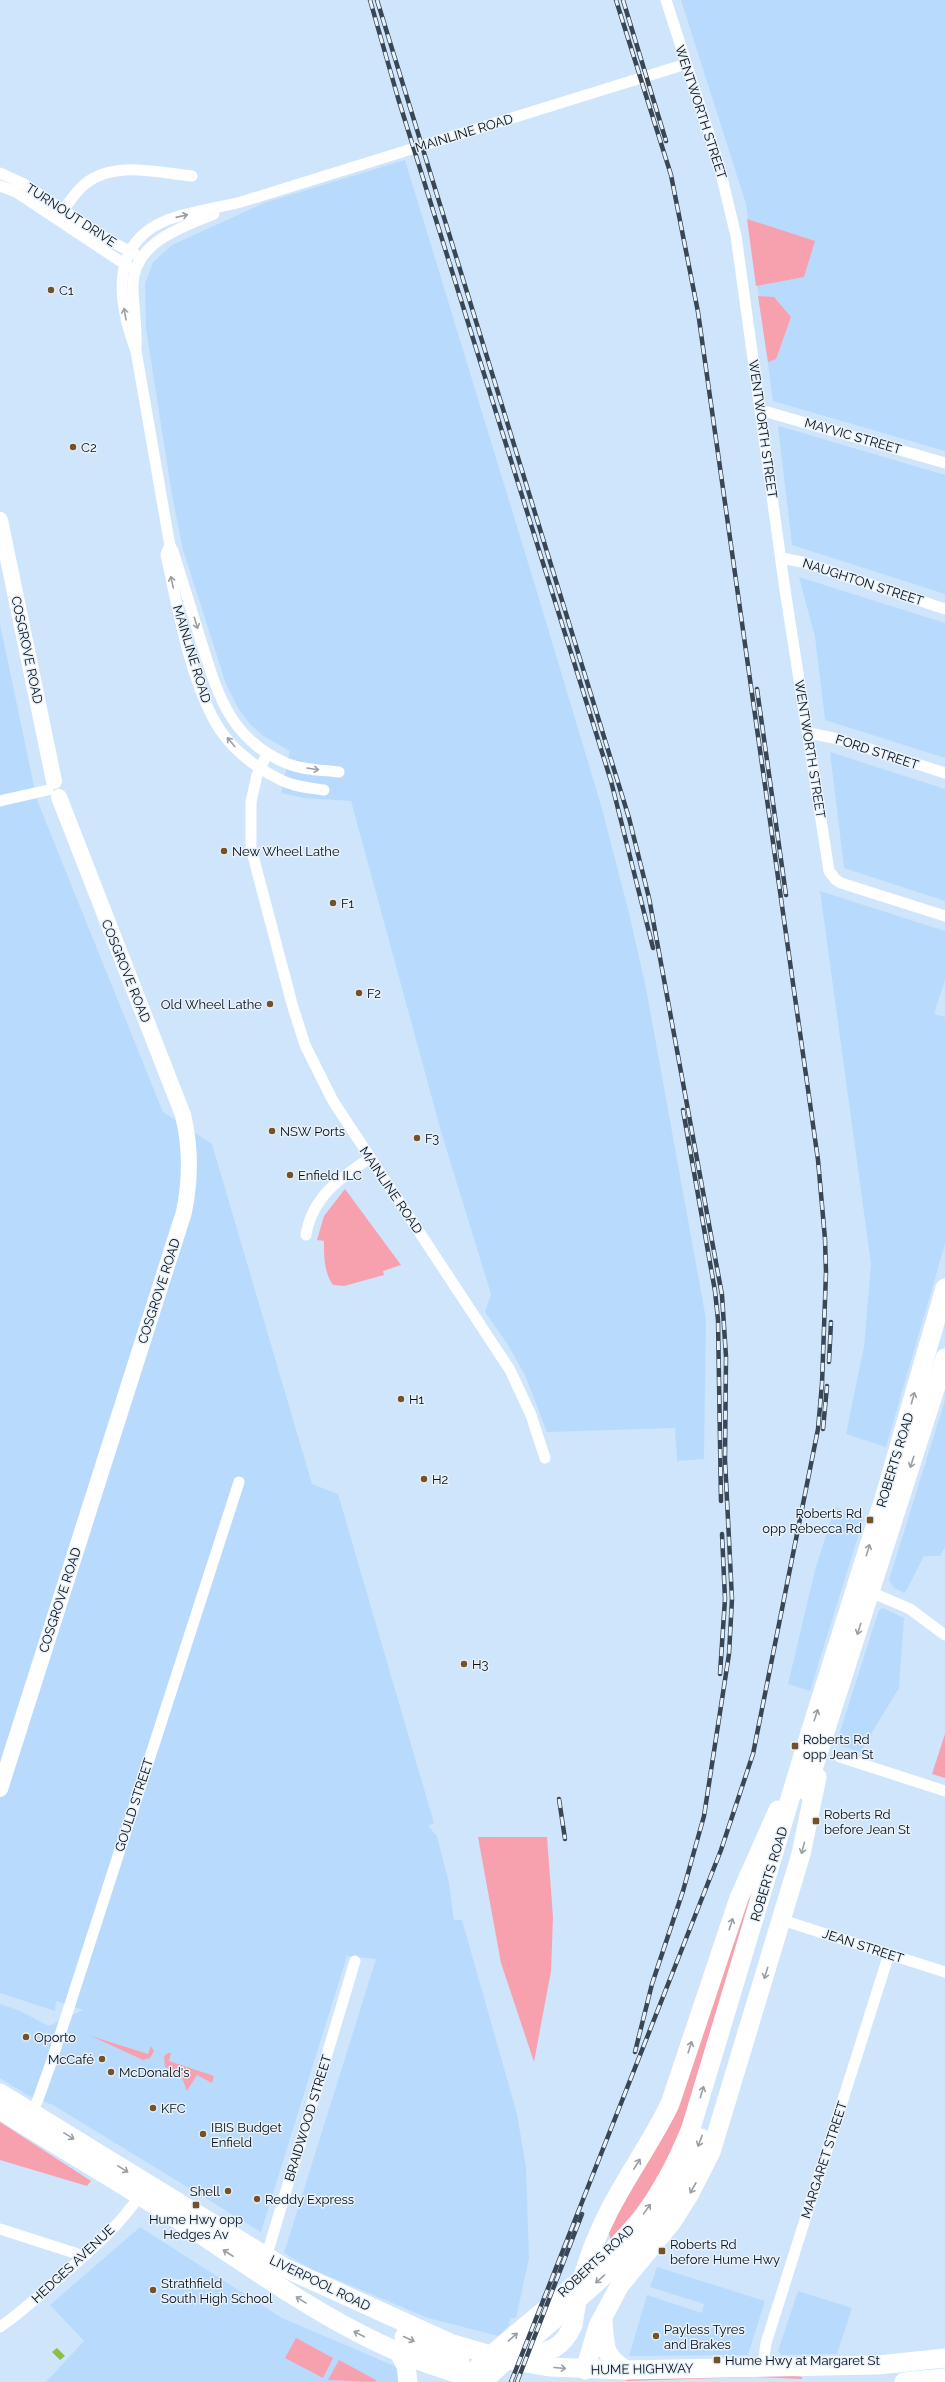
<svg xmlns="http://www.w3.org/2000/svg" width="945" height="2382" font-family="Raleway,sans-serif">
  <rect width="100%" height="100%" fill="#cfe5fc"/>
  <!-- built -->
  <g fill="#b8dbfd">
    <path d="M681 0H945V451L773 401 746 204Z"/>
    <path d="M405 160 544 615 601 805 629 913 646 988 706 1319 704 1459 677 1461 675 1428 547 1432 525 1375 508 1345 485 1312 491 1294 442 1135 351 801 304 798 281 793 290 751 263 736 250 724 238 708 226 684 183 550 172 495 146 329 145 284 153 262 172 245 264 203Z"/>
    <path d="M779 426 945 475V594L792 545 778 427Z"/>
    <path d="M799 577 945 623V758L825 720 815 637Z"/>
    <path d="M0 624 37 800 163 1112 212 1144 312 1484 338 1494 434 1823 428 1826 437 1836 449 1883 454 1920H462L517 2114 526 2167 529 2258 516 2318H510L509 2326 498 2336 428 2318 309 2268 284 2253 376 1959 347 1956 261 2232 53 2105 27 2095 0 2078V2004L18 2010 49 2026 83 2010 56 2001 55 2011 0 1993Z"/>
    <path d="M830 752 945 789V901L844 868Z"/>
    <path d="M820 891 945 931V980L934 1014 945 1017V1244L886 1447 846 1434 864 1346 871 1264Z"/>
    <path d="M945 1400V1547L940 1556H924L905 1593 894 1588 889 1580Z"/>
    <path d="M835 1507 864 1517 810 1691 788 1684 815 1570Z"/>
    <path d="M883 1608 904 1618 899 1688 860 1752 836 1744 879 1610Z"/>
    <path d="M140 2227 282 2318 397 2367 402 2382H46L84 2341 50 2305Z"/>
    <path d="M657 2267 765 2301 748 2355 629 2356 647 2295 702 2313 704 2304 650 2287Z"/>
    <path d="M798 2291 852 2308 837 2354 781 2355 778 2351Z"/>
  </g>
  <!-- green -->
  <g fill="#f7a1af">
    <path d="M747 219 815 241 804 277 756 286Z"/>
    <path d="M758 296 774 297 791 317 776 359 768 362Z"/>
    <path d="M345 1189 401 1265 383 1271 384 1275 344 1286 333 1285C324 1272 324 1257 324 1241L317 1240 324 1216Z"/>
    <path d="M945 1734V1778L932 1774Z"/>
    <path d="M769 1836 677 2143 638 2210 611 2241 609 2233Z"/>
    <path d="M478 1837H547L553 1917 551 1971 534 2062 501 1963Z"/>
    <path d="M91 2036 148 2054 151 2046 154 2051 150 2058 143 2060Z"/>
    <path d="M168 2053H171L169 2061 214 2076 212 2083 197 2075 187 2091 181 2075 165 2067 164 2056Z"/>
    <path d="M0 2122 91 2181 87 2186 0 2160Z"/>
    <path d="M296 2338 333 2358 323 2378 285 2358Z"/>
    <path d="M339 2360 376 2380 375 2382 328 2380Z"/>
    <path d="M772 2373 802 2377V2379L755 2377 626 2381V2376Z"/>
  </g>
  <!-- water -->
  <path fill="#8cbf42" d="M57 2348 65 2356 60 2360 52 2352Z"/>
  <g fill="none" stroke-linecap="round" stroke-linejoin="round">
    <!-- minor -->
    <g stroke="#fff" stroke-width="11">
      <path d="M666 0 719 165 736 236 785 590 829 871 836 880 841 883 945 916"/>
      <path d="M0 173 24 184 100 235 136 255"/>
      <path d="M0 186 16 192 129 267"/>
      <path d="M60 215C67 205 75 192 85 184 113 160 159 173 192 176"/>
      <path d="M136 347C137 326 133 306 133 285 134 242 181 228 214 214"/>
      <path d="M760 410 945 463"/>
      <path d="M170 546 166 554C177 605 191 686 220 730 235 752 259 770 283 781 295 787 311 788 324 790"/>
      <path d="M781 558 802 562 945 609"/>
      <path d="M809 733 838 739 945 773"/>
      <path d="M267 754 257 775 251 802V848L292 1004 305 1045 333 1101 510 1370 531 1415 545 1458"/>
      <path d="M339 772C322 770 302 770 286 763 229 739 217 692 200 638 191 609 182 580 173 551L170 546 136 351C118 303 108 244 167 220 190 211 217 208 241 202L686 64"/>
      <path d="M0 801 48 790"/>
      <path d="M306 1235C312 1197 340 1178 370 1158"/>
      <path d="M866 1590 910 1609 945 1635"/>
      <path d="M840 1757 945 1791"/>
      <path d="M782 1920 945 1972"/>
      <path d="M28 2117 37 2102 51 2063 239 1482"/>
      <path d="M0 2229 84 2256"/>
      <path d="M265 2261 355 1961"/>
      <path d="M0 2327C21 2313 38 2296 57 2280 86 2254 118 2228 140 2195"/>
      <path d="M763 2367 766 2343 889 1954"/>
    </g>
    <!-- secondary -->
    <g stroke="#fff" stroke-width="16">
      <path d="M0 520 54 781"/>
      <path d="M0 1789 184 1212C191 1178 191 1148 183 1115L59 797"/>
    </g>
    <!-- trunk -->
    <g stroke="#fff" stroke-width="19">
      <path d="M806 1791 945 1358"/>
      <path d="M0 2093 285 2268 450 2343 508 2360 551 2367 626 2370 878 2365 945 2358"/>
      <path d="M0 2110C64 2150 128 2187 191 2228 282 2288 371 2354 479 2379"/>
      <path d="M603 2321C605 2346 603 2356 626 2370"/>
      <path d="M404 2337 460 2362"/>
      <path d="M399 2352 406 2366 408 2382"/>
      <path d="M516 2358C544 2352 561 2353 573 2325 578 2286 591 2246 609 2211 628 2174 652 2141 670 2104L739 1898 778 1810"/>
      <path d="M585 2370 598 2326 620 2285 672 2222 689 2195 711 2152 801 1854 817 1777"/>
      <path d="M463 2382C519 2325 589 2282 640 2220 662 2192 678 2160 691 2128L804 1752 886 1492 945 1288"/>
      <path d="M482 2382C562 2308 663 2245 701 2138"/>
      <path d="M904 2382 945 2378"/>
    </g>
    <!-- rail casing -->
    <g stroke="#384655" stroke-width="4.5">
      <g id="rail">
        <path d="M370 0 398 98 611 781 653 948"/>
        <path d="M377 0 629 818 649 898 722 1295 726 1357 725 1460 732 1599 729 1654 704 1816 683 1891 652 1984 635 2052"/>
        <path d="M623 0 666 141"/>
        <path d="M757 689 786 895"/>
        <path d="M683 1110 715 1291 718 1320 721 1501"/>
        <path d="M829 1362 831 1322"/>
        <path d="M823 1429 827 1386"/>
        <path d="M720 1674 725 1599 722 1534"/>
        <path d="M559 1799 565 1839"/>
        <path d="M511 2382 721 1850 753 1754 818 1429 822 1384 826 1272 825 1239 818 1160 698 312 671 175 616 0"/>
        <path d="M517 2382 582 2214"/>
      </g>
    </g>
    <!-- rail -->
    <use href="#rail" stroke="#e9f1f8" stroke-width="3" stroke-dasharray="9" stroke-linecap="butt"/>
  </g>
  <!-- one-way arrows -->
  <defs><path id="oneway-shaft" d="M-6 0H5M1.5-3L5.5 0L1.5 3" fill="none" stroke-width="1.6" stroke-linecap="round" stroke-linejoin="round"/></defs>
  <g stroke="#9a9fa3">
    <use href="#oneway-shaft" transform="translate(182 216) rotate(-13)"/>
    <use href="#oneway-shaft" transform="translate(125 314) rotate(-100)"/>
    <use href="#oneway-shaft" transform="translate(172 582) rotate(-102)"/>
    <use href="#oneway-shaft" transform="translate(196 623) rotate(73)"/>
    <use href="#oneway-shaft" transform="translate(231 742) rotate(-130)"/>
    <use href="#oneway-shaft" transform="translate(313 769) rotate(9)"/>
    <use href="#oneway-shaft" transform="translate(913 1398) rotate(-74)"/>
    <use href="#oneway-shaft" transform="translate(912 1462) rotate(108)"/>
    <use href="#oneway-shaft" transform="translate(868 1550) rotate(-73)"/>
    <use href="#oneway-shaft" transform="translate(859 1629) rotate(108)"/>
    <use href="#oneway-shaft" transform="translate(816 1715) rotate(-72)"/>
    <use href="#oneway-shaft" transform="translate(803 1848) rotate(104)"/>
    <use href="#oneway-shaft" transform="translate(731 1924) rotate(-72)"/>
    <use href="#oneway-shaft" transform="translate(766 1973) rotate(107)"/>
    <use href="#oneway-shaft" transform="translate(690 2047) rotate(-72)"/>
    <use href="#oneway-shaft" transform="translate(702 2092) rotate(-73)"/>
    <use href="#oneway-shaft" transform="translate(69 2136) rotate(31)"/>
    <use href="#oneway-shaft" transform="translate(700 2141) rotate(111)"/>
    <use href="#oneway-shaft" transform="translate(637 2164) rotate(-58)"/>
    <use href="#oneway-shaft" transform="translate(123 2169) rotate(32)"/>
    <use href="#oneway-shaft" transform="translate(693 2188) rotate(119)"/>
    <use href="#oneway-shaft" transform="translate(647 2209) rotate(-54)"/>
    <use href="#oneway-shaft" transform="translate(228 2253) rotate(-147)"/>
    <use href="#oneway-shaft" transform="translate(600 2279) rotate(139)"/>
    <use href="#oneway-shaft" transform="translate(301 2300) rotate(-148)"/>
    <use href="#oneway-shaft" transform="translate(359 2334) rotate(-153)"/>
    <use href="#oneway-shaft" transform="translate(513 2337) rotate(-41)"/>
    <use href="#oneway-shaft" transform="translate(409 2339) rotate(24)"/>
    <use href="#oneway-shaft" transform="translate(560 2368) rotate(5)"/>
  </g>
  <!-- markers -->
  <g fill="#735129" stroke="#e9f1f8" stroke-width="1.5">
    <circle cx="51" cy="290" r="4"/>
    <circle cx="73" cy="447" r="4"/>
    <circle cx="224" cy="851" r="4"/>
    <circle cx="333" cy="903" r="4"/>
    <circle cx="359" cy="993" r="4"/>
    <circle cx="270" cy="1004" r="4"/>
    <circle cx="272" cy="1131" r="4"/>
    <circle cx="417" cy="1138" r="4"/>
    <circle cx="290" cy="1175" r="4"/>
    <circle cx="401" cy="1399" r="4"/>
    <circle cx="424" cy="1479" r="4"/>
    <rect x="866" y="1516" width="8" height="8" rx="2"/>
    <circle cx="464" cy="1664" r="4"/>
    <rect x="791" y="1742" width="8" height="8" rx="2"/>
    <rect x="812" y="1817" width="8" height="8" rx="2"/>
    <circle cx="26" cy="2037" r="4"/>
    <circle cx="102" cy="2059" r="4"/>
    <circle cx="111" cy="2072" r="4"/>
    <circle cx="153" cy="2108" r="4"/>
    <circle cx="203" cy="2134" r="4"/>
    <circle cx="228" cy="2191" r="4"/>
    <circle cx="257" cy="2199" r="4"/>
    <rect x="192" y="2201" width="8" height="8" rx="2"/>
    <rect x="658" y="2247" width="8" height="8" rx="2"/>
    <circle cx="153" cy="2290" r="4"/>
    <circle cx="656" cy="2336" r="4"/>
    <rect x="713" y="2356" width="8" height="8" rx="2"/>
  </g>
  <g text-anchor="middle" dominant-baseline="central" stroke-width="3" stroke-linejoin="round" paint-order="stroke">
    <!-- street labels -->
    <g font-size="13" fill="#030e1a" stroke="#e9f1f8">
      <text transform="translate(701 112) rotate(72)">WENTWORTH STREET</text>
      <text transform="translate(464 133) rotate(-17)">MAINLINE ROAD</text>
      <text transform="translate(71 215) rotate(33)">TURNOUT DRIVE</text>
      <text transform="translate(763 429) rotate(82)">WENTWORTH STREET</text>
      <text transform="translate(853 436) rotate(16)">MAYVIC STREET</text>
      <text transform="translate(863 582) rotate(18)">NAUGHTON STREET</text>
      <text transform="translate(27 650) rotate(78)">COSGROVE ROAD</text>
      <text transform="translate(192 654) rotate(73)">MAINLINE ROAD</text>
      <text transform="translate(810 749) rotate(81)">WENTWORTH STREET</text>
      <text transform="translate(877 752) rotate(18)">FORD STREET</text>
      <text transform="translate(126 971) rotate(68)">COSGROVE ROAD</text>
      <text transform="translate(391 1190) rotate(56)">MAINLINE ROAD</text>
      <text transform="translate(159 1291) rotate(-72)">COSGROVE ROAD</text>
      <text transform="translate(895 1460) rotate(-73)">ROBERTS ROAD</text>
      <text transform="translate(60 1600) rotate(-72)">COSGROVE ROAD</text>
      <text transform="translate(134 1805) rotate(-72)">GOULD STREET</text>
      <text transform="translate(769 1874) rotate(-73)">ROBERTS ROAD</text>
      <text transform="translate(863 1946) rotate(18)">JEAN STREET</text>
      <text transform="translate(308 2118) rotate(-73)">BRAIDWOOD STREET</text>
      <text transform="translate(824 2160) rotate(-72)">MARGARET STREET</text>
      <text transform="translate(596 2261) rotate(-43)">ROBERTS ROAD</text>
      <text transform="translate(73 2264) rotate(-43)">HEDGES AVENUE</text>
      <text transform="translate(320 2283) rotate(26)">LIVERPOOL ROAD</text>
      <text transform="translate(642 2369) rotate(-1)">HUME HIGHWAY</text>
    </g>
    <!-- poi labels -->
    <g font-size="13" fill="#030e1a" stroke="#e9f1f8" text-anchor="start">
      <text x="59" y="290">C1</text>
      <text x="81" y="447">C2</text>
      <text x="232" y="851">New Wheel Lathe</text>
      <text x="341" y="903">F1</text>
      <text x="367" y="993">F2</text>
      <text x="262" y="1004" text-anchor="end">Old Wheel Lathe</text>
      <text x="280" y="1131">NSW Ports</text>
      <text x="425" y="1138">F3</text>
      <text x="298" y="1175">Enfield ILC</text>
      <text x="409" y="1399">H1</text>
      <text x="432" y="1479">H2</text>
      <text x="862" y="1513" text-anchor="end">Roberts Rd<tspan x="862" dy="15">opp Rebecca Rd</tspan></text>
      <text x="472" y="1664">H3</text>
      <text x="803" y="1739">Roberts Rd<tspan x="803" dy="15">opp Jean St</tspan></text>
      <text x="824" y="1814">Roberts Rd<tspan x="824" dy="15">before Jean St</tspan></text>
      <text x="34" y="2037">Oporto</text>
      <text x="94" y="2059" text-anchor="end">McCafé</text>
      <text x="119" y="2072">McDonald's</text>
      <text x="161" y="2108">KFC</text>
      <text x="211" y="2127">IBIS Budget<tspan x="211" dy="15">Enfield</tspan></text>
      <text x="220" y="2191" text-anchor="end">Shell</text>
      <text x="265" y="2199">Reddy Express</text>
      <text x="196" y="2219" text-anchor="middle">Hume Hwy opp<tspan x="196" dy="15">Hedges Av</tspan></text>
      <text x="670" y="2244">Roberts Rd<tspan x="670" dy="15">before Hume Hwy</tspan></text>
      <text x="161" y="2283">Strathfield<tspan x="161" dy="15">South High School</tspan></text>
      <text x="664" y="2329">Payless Tyres<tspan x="664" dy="15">and Brakes</tspan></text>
      <text x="725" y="2360">Hume Hwy at Margaret St</text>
    </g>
  </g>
</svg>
